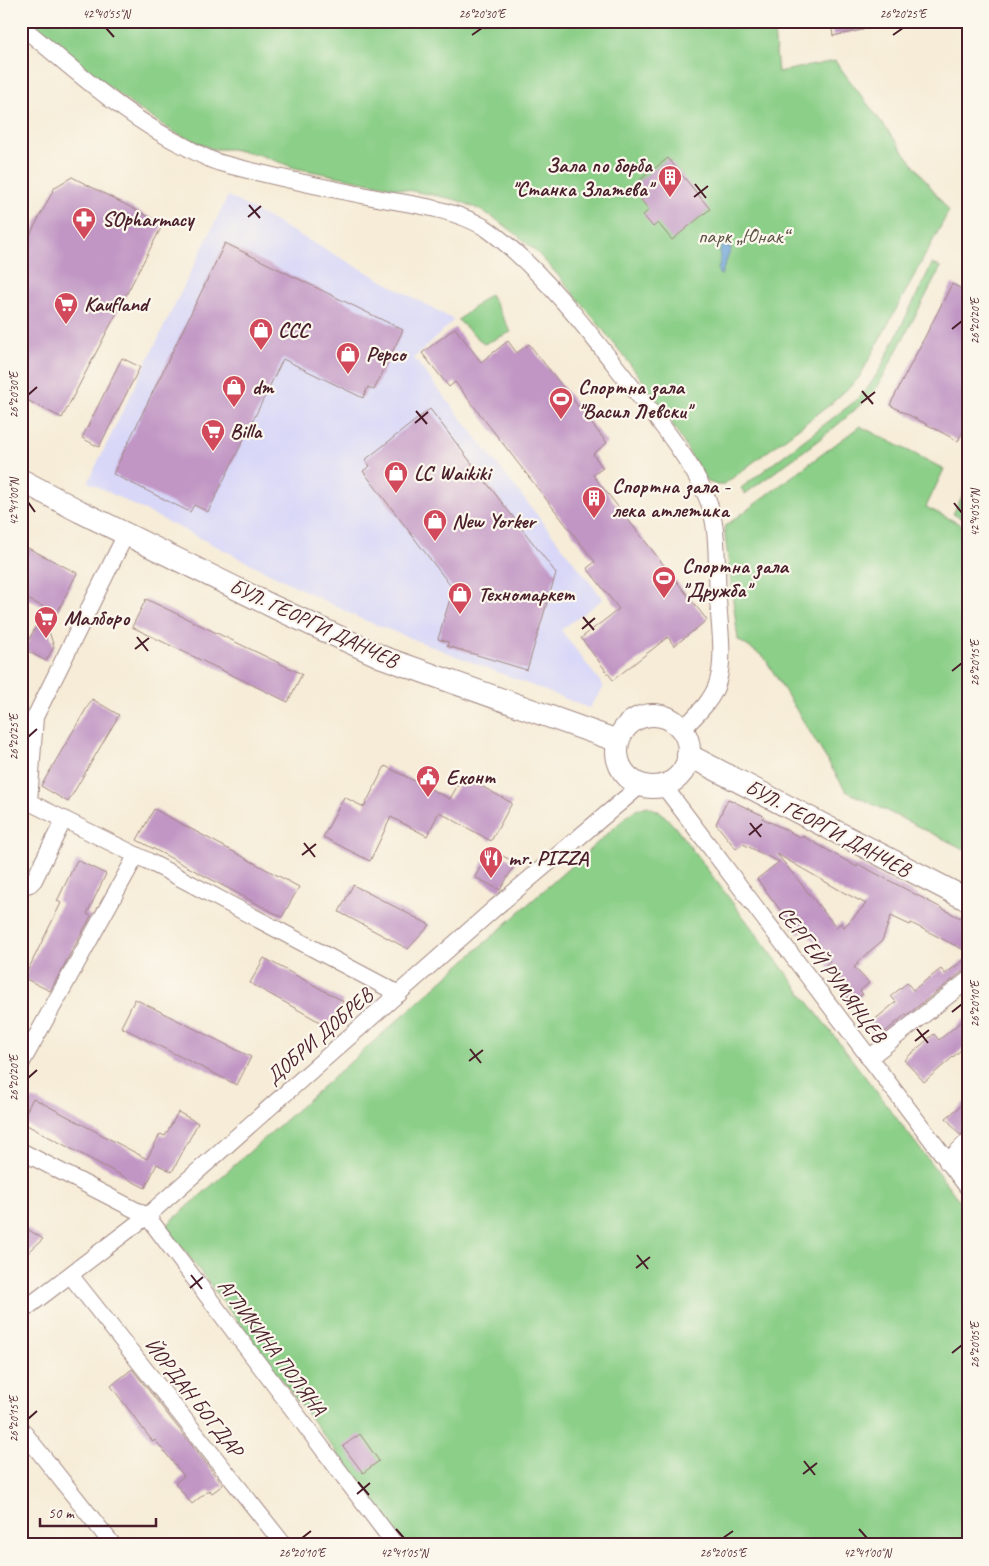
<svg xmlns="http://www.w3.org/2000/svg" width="989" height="1566" font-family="Caveat,sans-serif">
  <rect width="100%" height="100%" fill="#fbf7ec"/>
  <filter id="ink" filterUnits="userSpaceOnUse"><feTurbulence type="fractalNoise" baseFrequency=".02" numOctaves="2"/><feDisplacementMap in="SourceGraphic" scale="10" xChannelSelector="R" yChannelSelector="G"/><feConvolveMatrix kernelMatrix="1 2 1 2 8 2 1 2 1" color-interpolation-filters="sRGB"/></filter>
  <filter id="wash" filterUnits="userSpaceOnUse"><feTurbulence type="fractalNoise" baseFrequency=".0096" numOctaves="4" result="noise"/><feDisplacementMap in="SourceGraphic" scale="20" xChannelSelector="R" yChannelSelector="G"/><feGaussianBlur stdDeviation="1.12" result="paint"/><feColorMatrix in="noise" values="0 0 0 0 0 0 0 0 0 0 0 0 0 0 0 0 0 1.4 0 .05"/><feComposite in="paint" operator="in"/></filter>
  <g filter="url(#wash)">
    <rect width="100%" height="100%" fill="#f6ecd7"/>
    <!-- built -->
    <path fill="#d8d7f8" d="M228 196 454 320 414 358 603 599 561 630 604 687 589 708 359 618 88 482Z"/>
    <!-- green -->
    <g fill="#8bcf88" stroke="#6a775a">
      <path d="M28 21H773L778 72 835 61 949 211 859 378 832 403 723 485H716L706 481C692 458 679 434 665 412 642 378 616 346 591 315 554 269 512 217 453 199L295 168 260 155 231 149H212L174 132 131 104Z"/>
      <path d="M932 264 941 267 877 388C839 429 790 460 745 494L741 488 854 402 867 389 879 371Z"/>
      <path d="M490 294 511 332 484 344 458 320Z"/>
      <path d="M860 426 944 469 926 507 968 528V851L846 791 764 657 738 640 724 527Z"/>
      <path d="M968 485V522L953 514Z"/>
      <path d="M647 806 661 812 675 827 968 1212V1545H406L166 1226 633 811Z"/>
    </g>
    <!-- water -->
    <path fill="#69a3d9" stroke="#5a6182" d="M726 243 730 245 731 249 721 275 719 274C717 269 719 267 720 262 721 253 717 248 726 243Z"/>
    <g id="blocks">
      <!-- building -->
      <g fill="#c196c4" fill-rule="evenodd">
        <path d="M831 21H876L877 27 833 36Z"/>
        <path d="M668 158 710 209 672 240 658 223 653 227 643 215 649 210 631 187Z"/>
        <path d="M72 177 163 224 62 418 21 397V252L55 187Z"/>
        <path d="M225 243 403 330 374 390 368 387 363 398 283 359 208 512 194 505 190 512 113 474Z"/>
        <path d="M952 284 968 292V422L958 441 890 405Z"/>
        <path d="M455 328 481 362 508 341 517 353 529 344 607 443 593 454 603 468 593 475 707 620 674 646 668 637 613 680 581 638 619 609 587 568 595 562 455 382 449 387 422 353Z"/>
        <path d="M122 358 140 367 99 447 82 438Z"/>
        <path d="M430 409 556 573 527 670 447 646 448 642 438 639 453 589 363 471 370 466 365 460Z"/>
        <path d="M28 548 77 573 57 613 21 596V562Z"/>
        <path d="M146 599 302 674 288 702 132 627Z"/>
        <path d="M43 613 54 647 46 661 24 649Z"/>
        <path d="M92 699 119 715 68 802 41 786Z"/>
        <path d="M385 766 450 799 463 776 512 803 491 841 439 812 427 836 391 817 370 861 323 837 344 797 364 807Z"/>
        <path d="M728 799 764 816 762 818 802 838 803 836 857 867 858 864 968 922V952L911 923 910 925 891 916 882 941 857 962 858 964 854 967 869 983 860 991 863 994 852 1003 841 990 844 987 826 965 830 961 804 930 798 934 757 879 779 862 743 844 736 849 716 824ZM777 854 843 892 866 904 844 927 841 923 836 927Z"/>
        <path d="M154 809 299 887 282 917 137 840Z"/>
        <path d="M490 849 516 863 500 890 475 877Z"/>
        <path d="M77 860 106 874 87 914 91 916 50 991 24 978 61 903 57 901Z"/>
        <path d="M353 885 430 925 408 949 339 912Z"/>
        <path d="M968 957V970L962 972 907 1015 906 1014 877 1039 867 1026 896 1002 891 996 907 983 913 990 941 969 945 974Z"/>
        <path d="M264 958 343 1001 329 1027 250 983Z"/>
        <path d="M135 999 251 1057 237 1085 121 1027Z"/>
        <path d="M968 1016V1044L924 1082 904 1060 934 1034 939 1040Z"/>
        <path d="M33 1098 147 1159 160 1134 165 1136 178 1112 198 1123 172 1172 157 1164 145 1188 21 1122Z"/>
        <path d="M968 1100V1131L960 1135 946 1118Z"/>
        <path d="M21 1225 43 1239 21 1259Z"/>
        <path d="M132 1369 223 1485 212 1493 209 1490 192 1504 175 1483 184 1476 155 1440 153 1442 111 1386Z"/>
        <path d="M360 1434 379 1461 363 1473 343 1446Z"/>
      </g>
    </g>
  </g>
  <g filter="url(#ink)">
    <use href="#blocks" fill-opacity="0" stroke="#a08681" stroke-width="1"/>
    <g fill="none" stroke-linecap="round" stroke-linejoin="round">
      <!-- street casing -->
      <g stroke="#a08681" stroke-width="18">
        <g id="street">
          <path d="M21 26C75 70 126 118 188 148 199 154 211 161 224 164 274 177 325 188 377 198 413 205 451 208 484 227 500 237 514 251 527 263 566 301 598 344 632 387 657 419 695 465 709 503 719 532 716 567 718 598 719 624 725 656 718 681 713 701 695 716 682 730"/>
          <path d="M126 534 35 717 29 802 148 861 399 994"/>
          <path d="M663 785 968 1188"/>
          <path d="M21 887 30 884 34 880 64 819"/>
          <path d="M869 1058 968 980"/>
          <path d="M21 1064 136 856"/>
          <path d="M21 1151 147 1216 393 1542V1545"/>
          <path d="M947 1162 968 1141"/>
          <path d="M71 1276 284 1545"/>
          <path d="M21 1312 147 1216 496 907 641 785"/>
          <path d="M21 1429 113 1545"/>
        </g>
      </g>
      <!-- secondary casing -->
      <g stroke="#a08681" stroke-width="24">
        <g id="secondary">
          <path d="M21 480 79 511 274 607 382 657 618 741"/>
          <circle cx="653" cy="751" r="36"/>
          <path d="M688 755 968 900"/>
        </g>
      </g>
      <!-- street -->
      <use href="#street" stroke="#fff" stroke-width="16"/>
      <!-- secondary -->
      <use href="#secondary" stroke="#fff" stroke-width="22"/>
    </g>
  </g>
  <!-- ticks -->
  <path fill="none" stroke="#4a1f2b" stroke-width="2" d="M106 28 114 37M472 35 482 28M893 35 903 28M695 184 706 198M694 197 708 186M249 205 260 218M248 217 261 206M952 329 962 321M862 391 873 404M28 395 37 387M861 403 875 392M416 411 427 424M415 423 428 412M28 502 35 512M954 503 962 513M583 617 594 630M582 629 595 618M137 637 148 651M135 649 149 638M952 671 962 663M28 737 37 729M750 823 761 837M749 835 762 824M304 843 315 857M302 855 316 844M952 1012 962 1004M917 1029 928 1043M915 1041 929 1030M470 1049 481 1063M469 1061 483 1050M28 1078 37 1070M637 1255 648 1269M636 1268 650 1257M191 1275 202 1289M190 1288 203 1277M952 1353 962 1345M28 1419 37 1411M804 1461 815 1475M803 1474 817 1463M358 1482 369 1495M357 1494 370 1483M396 1529 404 1538M859 1529 867 1538M302 1538 311 1531M723 1538 733 1531"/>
  <!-- icons -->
  <defs>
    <g id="building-pin" transform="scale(1.25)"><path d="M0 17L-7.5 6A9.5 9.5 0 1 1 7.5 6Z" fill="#d1495b" stroke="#fbf7ec"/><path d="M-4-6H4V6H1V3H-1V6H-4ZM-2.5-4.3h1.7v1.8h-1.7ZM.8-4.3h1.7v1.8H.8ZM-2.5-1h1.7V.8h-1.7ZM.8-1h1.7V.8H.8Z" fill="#fff"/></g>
    <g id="pharmacy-pin" transform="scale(1.25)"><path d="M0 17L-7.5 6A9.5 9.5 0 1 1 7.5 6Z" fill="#d1495b" stroke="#fbf7ec"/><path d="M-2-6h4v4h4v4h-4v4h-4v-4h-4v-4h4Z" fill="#fff"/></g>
    <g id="supermarket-pin" transform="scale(1.25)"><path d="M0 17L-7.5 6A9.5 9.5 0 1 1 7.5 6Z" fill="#d1495b" stroke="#fbf7ec"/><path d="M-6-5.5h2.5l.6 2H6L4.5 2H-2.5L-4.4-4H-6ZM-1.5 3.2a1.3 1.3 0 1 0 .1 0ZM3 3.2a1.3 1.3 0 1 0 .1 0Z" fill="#fff"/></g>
    <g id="shop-pin" transform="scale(1.25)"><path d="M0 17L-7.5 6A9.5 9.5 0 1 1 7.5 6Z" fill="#d1495b" stroke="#fbf7ec"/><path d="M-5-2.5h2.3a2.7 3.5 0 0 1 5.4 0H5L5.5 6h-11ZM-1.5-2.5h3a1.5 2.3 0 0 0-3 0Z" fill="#fff"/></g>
    <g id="stadium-pin" transform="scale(1.25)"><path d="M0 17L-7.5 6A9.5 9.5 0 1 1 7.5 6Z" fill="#d1495b" stroke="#fbf7ec"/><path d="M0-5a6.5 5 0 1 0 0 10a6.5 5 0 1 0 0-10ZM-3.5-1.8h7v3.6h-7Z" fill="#fff"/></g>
    <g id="civic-pin" transform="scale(1.25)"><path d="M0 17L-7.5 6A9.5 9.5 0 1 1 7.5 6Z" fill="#d1495b" stroke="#fbf7ec"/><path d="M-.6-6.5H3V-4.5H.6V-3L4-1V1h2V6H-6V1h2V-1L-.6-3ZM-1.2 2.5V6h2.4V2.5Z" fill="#fff"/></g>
    <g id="restaurant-pin" transform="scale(1.25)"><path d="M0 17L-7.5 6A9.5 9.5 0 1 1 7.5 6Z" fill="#d1495b" stroke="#fbf7ec"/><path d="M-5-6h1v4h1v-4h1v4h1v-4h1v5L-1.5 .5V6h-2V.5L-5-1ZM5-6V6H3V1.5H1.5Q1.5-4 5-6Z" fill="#fff"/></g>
  </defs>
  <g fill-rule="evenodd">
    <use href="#building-pin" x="670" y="177"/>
    <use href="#pharmacy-pin" x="84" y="219"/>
    <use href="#supermarket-pin" x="66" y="304"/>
    <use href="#shop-pin" x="261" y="330"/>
    <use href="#shop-pin" x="348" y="354"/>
    <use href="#shop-pin" x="234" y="387"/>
    <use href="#stadium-pin" x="561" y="399"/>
    <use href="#supermarket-pin" x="213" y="431"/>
    <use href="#shop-pin" x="396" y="473"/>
    <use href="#building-pin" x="594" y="498"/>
    <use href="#shop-pin" x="435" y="521"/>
    <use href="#stadium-pin" x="664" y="578"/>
    <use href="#shop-pin" x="460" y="594"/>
    <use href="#supermarket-pin" x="46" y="618"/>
    <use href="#civic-pin" x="428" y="777"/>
    <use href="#restaurant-pin" x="491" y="858"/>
  </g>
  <g text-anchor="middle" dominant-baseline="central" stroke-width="4.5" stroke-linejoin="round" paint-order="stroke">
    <!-- poi labels -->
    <g font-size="21" font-weight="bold" fill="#4a1f2b" stroke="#fbf7ec" text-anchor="start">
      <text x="652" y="165" text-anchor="end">Зала по борба<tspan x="652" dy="24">"Станка Златева"</tspan></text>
      <text x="102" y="219">SOpharmacy</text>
      <text x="84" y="304">Kaufland</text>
      <text x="278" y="330">CCC</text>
      <text x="366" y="354">Pepco</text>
      <text x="252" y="387">dm</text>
      <text x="578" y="387">Спортна зала<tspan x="578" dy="24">"Васил Левски"</tspan></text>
      <text x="230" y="431">Billa</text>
      <text x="414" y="473">LC Waikiki</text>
      <text x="612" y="486">Спортна зала -<tspan x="612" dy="24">лека атлетика</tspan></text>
      <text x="452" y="521">New Yorker</text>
      <text x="682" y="566">Спортна зала<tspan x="682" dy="24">"Дружба"</tspan></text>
      <text x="478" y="594">Техномаркет</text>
      <text x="64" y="618">Малборо</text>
      <text x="446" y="777">Еконт</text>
      <text x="508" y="858">mr. PIZZA</text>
    </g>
    <!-- park labels -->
    <g font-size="21" fill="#5e5447" stroke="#fbf7ec">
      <text x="743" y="236">парк „Юнак“</text>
    </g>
    <!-- street labels -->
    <g font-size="21" fill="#4a1f2b" stroke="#fbf7ec">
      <text transform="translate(314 623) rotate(25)">БУЛ. ГЕОРГИ ДАНЧЕВ</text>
      <text transform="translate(828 828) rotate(28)">БУЛ. ГЕОРГИ ДАНЧЕВ</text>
      <text transform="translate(832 974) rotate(53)">СЕРГЕЙ РУМЯНЦЕВ</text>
      <text transform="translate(319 1036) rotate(-41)">ДОБРИ ДОБРЕВ</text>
      <text transform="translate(272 1347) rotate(53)">АГЛИКИНА ПОЛЯНА</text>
      <text transform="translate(194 1397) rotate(52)">ЙОРДАН БОГДАР</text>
    </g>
  </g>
  <!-- margin -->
  <rect width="989" height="1566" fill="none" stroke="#fbf7ec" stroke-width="55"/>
  <!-- scale -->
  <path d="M40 1518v8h116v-8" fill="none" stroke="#4a1f2b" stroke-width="2.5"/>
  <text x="48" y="1518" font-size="15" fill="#4a1f2b" stroke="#fbf7ec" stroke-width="4" paint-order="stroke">50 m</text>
  <rect x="28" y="28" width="934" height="1510" fill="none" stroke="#4a1f2b" stroke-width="2"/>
  <g font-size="12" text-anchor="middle" fill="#4a1f2b">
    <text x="106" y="18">42°40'55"N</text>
    <text x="482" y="18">26°20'30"E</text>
    <text x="903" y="18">26°20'25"E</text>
    <text transform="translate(975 321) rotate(-90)" y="4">26°20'20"E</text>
    <text transform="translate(14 395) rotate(-90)" y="4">26°20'30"E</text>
    <text transform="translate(14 502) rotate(-90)" y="4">42°41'00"N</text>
    <text transform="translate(975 513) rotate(-90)" y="4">42°40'50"N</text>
    <text transform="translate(975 663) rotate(-90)" y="4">26°20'15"E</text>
    <text transform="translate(14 737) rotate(-90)" y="4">26°20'25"E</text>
    <text transform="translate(975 1004) rotate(-90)" y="4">26°20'10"E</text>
    <text transform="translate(14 1078) rotate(-90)" y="4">26°20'20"E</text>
    <text transform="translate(975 1345) rotate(-90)" y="4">26°20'05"E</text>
    <text transform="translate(14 1419) rotate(-90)" y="4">26°20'15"E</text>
    <text x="302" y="1557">26°20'10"E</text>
    <text x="404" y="1557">42°41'05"N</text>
    <text x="723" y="1557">26°20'05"E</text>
    <text x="867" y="1557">42°41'00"N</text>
  </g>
</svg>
